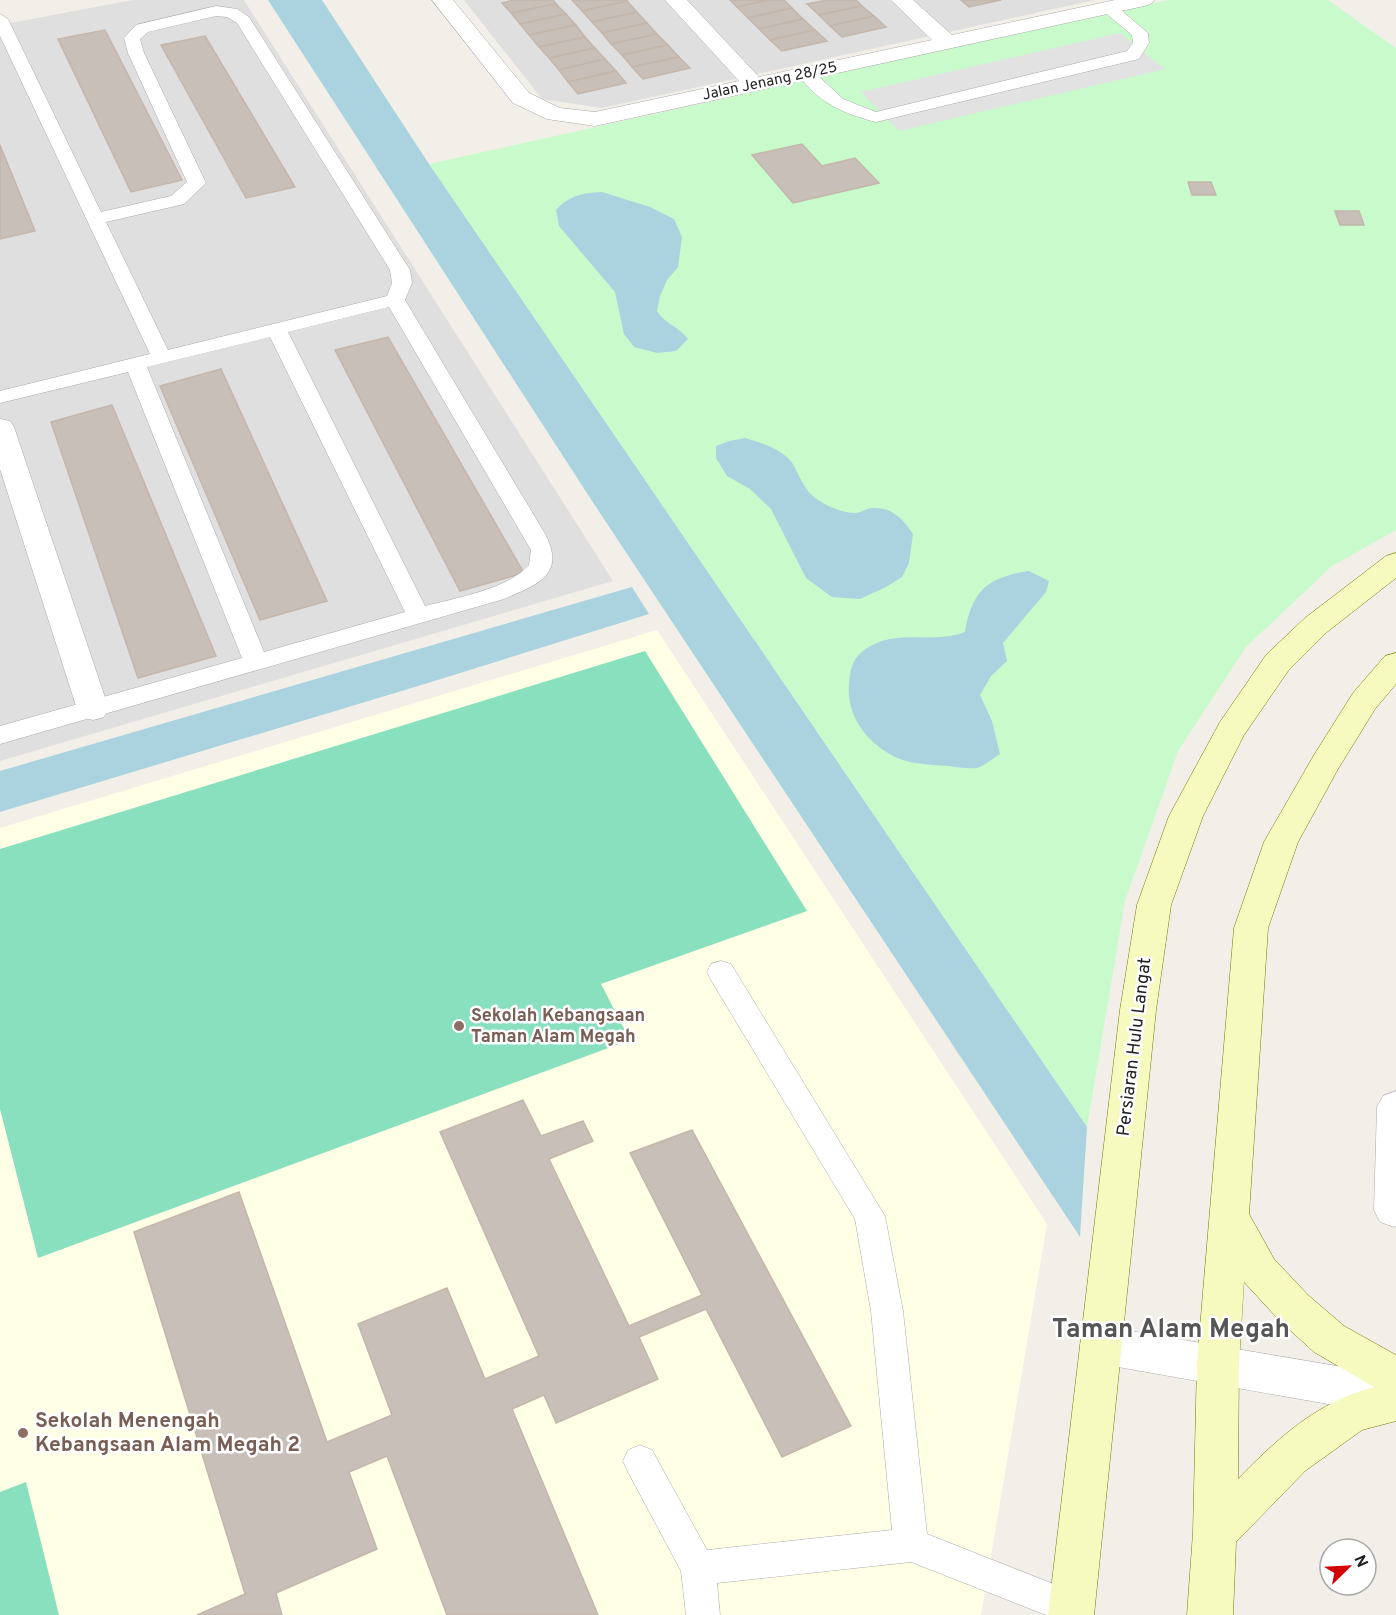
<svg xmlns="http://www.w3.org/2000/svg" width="1396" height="1615" font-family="Overpass,sans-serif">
  <rect width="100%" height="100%" fill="#f2efe9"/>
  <!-- residential -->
  <g fill="#e0dfdf">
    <path d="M133 0H244L613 581 0 761V25Z"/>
    <path d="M464 0H1095L602 108 542 99Z"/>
  </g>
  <!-- education -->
  <path fill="#ffffe5" d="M657 630 1047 1224 981 1615H0V828Z"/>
  <!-- park -->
  <path fill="#c8facc" d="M1168 0H1328L1396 48V530L1332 566 1246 647 1178 751 1125 901 1087 1127 429 164Z"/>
  <!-- pitch -->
  <g fill="#88e0be">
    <path d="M645 651 807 911 601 984 630 1040 38 1258 0 1109V849Z"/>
    <path d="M26 1482 59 1615H0V1492Z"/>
  </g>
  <!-- parking -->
  <path fill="#e2e2e2" d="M1120 33 1165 69 899 131 861 92Z"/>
  <!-- water -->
  <g fill="#aad3df">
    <path d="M268 0H322L429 164 1087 1127 1080 1237 594 504Z"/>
    <path d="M602 192 650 207 674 219 682 237 678 267 667 280 660 296 657 311C665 324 678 326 688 339L676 351 657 353 634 347 624 334 615 292 559 226 556 210C570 195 582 193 602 192Z"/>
    <path d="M745 438C759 442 785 450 793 464 800 477 806 494 820 501 829 507 843 513 855 513 861 513 867 508 873 508 892 507 904 520 913 534L909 563 902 577 886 587 860 599 832 597 806 578 771 509 750 489 727 476 716 458V446L729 441Z"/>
    <path d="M1029 571 1049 581 1046 592 1003 643 1007 661 991 676 980 695 992 721 1000 754C993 758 984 766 977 768 968 769 957 767 949 766 932 765 910 764 895 757 867 743 846 716 849 684 850 671 852 659 863 651 894 627 932 645 965 632 972 590 988 577 1029 571Z"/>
    <path d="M632 587 649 614 428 683 0 812V771Z"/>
  </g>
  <!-- building -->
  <g fill="#c7bfb8" stroke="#c4b6ab" stroke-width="1.5">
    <path d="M514 0H553L556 4 511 13 502 3Z"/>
    <path d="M572 0H625L627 1 582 11Z"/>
    <path d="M730 0H768L737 7Z"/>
    <path d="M768 0H784L792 8 748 18 737 7Z"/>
    <path d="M827 0H856L862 6 819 15 807 4Z"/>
    <path d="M961 0H1001L969 7Z"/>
    <path d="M627 1 637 12 592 22 582 11Z"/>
    <path d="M556 4 566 14 520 24 511 13Z"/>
    <path d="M862 6 874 16 830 26 819 15Z"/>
    <path d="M792 8 803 19 759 29 748 18Z"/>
    <path d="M637 12 647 23 602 33 592 22Z"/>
    <path d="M566 14 576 25 529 35 520 24Z"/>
    <path d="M874 16 886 27 842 37 830 26Z"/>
    <path d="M803 19 815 30 770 40 759 29Z"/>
    <path d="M647 23 657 34 611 44 602 33Z"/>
    <path d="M576 25 585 37 539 47 529 35Z"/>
    <path d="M105 30 182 180 131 192 58 39Z"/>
    <path d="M815 30 827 41 782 51 770 40Z"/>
    <path d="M657 34 668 45 622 55 611 44Z"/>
    <path d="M205 36 295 187 246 198 161 45Z"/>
    <path d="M585 37 595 48 549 58 539 47Z"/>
    <path d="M668 45 679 57 632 67 622 55Z"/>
    <path d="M595 48 605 59 559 70 549 58Z"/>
    <path d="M679 57 690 68 643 79 632 67Z"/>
    <path d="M605 59 616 71 568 82 559 70Z"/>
    <path d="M616 71 626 83 578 94 568 82Z"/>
    <path d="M802 144 822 166 855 158 879 183 793 203 752 155Z"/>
    <path d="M0 145 35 231 0 239Z"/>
    <path d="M1188 182H1211L1216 195H1192Z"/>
    <path d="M1335 211H1359L1364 225H1340Z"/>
    <path d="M388 337 524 573 460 591 335 350Z"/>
    <path d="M221 369 327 601 260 620 160 386Z"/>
    <path d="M112 405 216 656 138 678 51 422Z"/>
    <path d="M523 1100 541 1136 583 1121 593 1141 549 1159 629 1326 702 1295 630 1153 692 1130 851 1426 782 1457 706 1309 639 1337 658 1379 556 1423 544 1395 512 1409 598 1615H447L387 1456 349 1472 377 1549 276 1593 282 1615H197L245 1594 134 1232 239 1192 327 1442 392 1415 358 1324 447 1288 485 1379 539 1356 440 1132Z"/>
  </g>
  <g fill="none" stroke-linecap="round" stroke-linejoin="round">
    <!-- lane casing -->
    <g stroke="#a9a9a9" stroke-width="1">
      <g id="lane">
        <path d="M1109 3 1115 5 1148 33 1149 43 1139 59 876 122C844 114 817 102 798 74L800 70H812L843 99 876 112 1127 51 1133 43 1132 35 1103 11 1101 8Z"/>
        <path d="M216 6 237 9 249 17 410 270 412 283 405 300 544 532C567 574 539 584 504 599L0 744V726L242 658 128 372 0 403V391L150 354 0 36V14L8 19 101 212 171 196 187 182 128 53 124 38 136 25ZM216 16 227 17 237 23 390 270 392 283 387 296 168 350 106 222 184 204 206 183 144 53 140 39 148 32ZM389 307 531 550 529 565C508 589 456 598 425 606L288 332ZM270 337 405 612 264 652 147 367Z"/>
        <path d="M721 961 731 964 885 1216 903 1311 927 1534 1084 1596 1089 1608 1087 1615H1046L911 1562 717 1583 720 1615H686L681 1571 628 1472 623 1461 628 1450 640 1445 652 1450 707 1550 892 1530 871 1311 855 1219 711 980 707 972 711 964Z"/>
      </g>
    </g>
    <!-- street casing -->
    <g stroke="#a9a9a9" stroke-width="1">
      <g id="street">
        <path d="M432 0H453L529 93 560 108 595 112 739 81 665 0H687L759 77 932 40 891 0H913L952 35 1115 0H1154L1151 4 1144 6 595 126 547 119 513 103Z"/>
        <path d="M0 419 10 421 14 427 109 709 104 717 93 720 82 717 77 709 0 469Z"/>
        <path d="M1396 1091V1226L1394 1227 1380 1222 1374 1210 1377 1107 1383 1096Z"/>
        <path d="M1101 1326 1396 1376V1416L1101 1364 1086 1358 1080 1345 1086 1332Z"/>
      </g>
    </g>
    <!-- secondary casing -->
    <g stroke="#707d05" stroke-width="1">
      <g id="secondary">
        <path d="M1396 553V578L1327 632 1288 671 1244 735 1203 816 1171 905 1156 1010 1094 1615H1048L1120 1010 1137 905 1169 816 1220 722 1266 655 1305 618 1386 556Z"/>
        <path d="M1396 653V684L1375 709 1338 769 1298 842 1268 928 1249 1214 1274 1259 1308 1295 1344 1326 1396 1355V1421L1362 1430 1305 1471 1236 1542 1233 1615H1187L1193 1533 1197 1363 1234 928 1264 842 1314 755 1353 693 1385 656ZM1244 1282 1280 1321 1314 1352 1374 1387C1317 1402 1278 1438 1238 1479L1239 1363Z"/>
      </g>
    </g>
    <!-- lane -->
    <use href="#lane" fill="#fff" fill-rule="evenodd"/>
    <!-- street -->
    <use href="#street" fill="#fff" fill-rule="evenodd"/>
    <!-- secondary -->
    <use href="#secondary" fill="#f7fabf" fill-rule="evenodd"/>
  </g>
  <!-- markers -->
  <g fill="#8d6e63" stroke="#fff" stroke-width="2">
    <circle cx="459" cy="1026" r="6"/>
    <circle cx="23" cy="1433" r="6"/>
  </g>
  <g text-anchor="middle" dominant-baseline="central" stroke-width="5" stroke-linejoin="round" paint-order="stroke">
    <!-- far-street labels -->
    <g font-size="15" fill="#222" stroke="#fff">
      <text transform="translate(770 82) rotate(-12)">Jalan Jenang 28/25</text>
    </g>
    <!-- education labels -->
    <g font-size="18" font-weight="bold" fill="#785e54" stroke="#fff" text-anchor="start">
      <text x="471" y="1016">Sekolah Kebangsaan<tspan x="471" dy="21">Taman Alam Megah</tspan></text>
    </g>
    <!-- street labels -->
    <g font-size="18" fill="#222" stroke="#fff">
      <text transform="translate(1135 1047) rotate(-83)">Persiaran Hulu Langat</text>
    </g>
    <!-- near-education labels -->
    <g font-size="21" font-weight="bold" fill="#785e54" stroke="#fff" text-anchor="start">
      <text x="35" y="1421">Sekolah Menengah<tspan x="35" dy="24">Kebangsaan Alam Megah 2</tspan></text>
    </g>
    <!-- near-quarter labels -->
    <g font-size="26" font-weight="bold" fill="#555" stroke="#fff">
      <text x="1171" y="1330">Taman Alam Megah</text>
    </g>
  </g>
  <!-- north arrow -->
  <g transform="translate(1348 1567) rotate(66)"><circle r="28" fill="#ffffff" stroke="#a7a7a7" stroke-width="1.5"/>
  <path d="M0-4.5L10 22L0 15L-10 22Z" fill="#d40000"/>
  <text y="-9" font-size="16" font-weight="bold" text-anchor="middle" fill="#222222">N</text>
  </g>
</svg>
